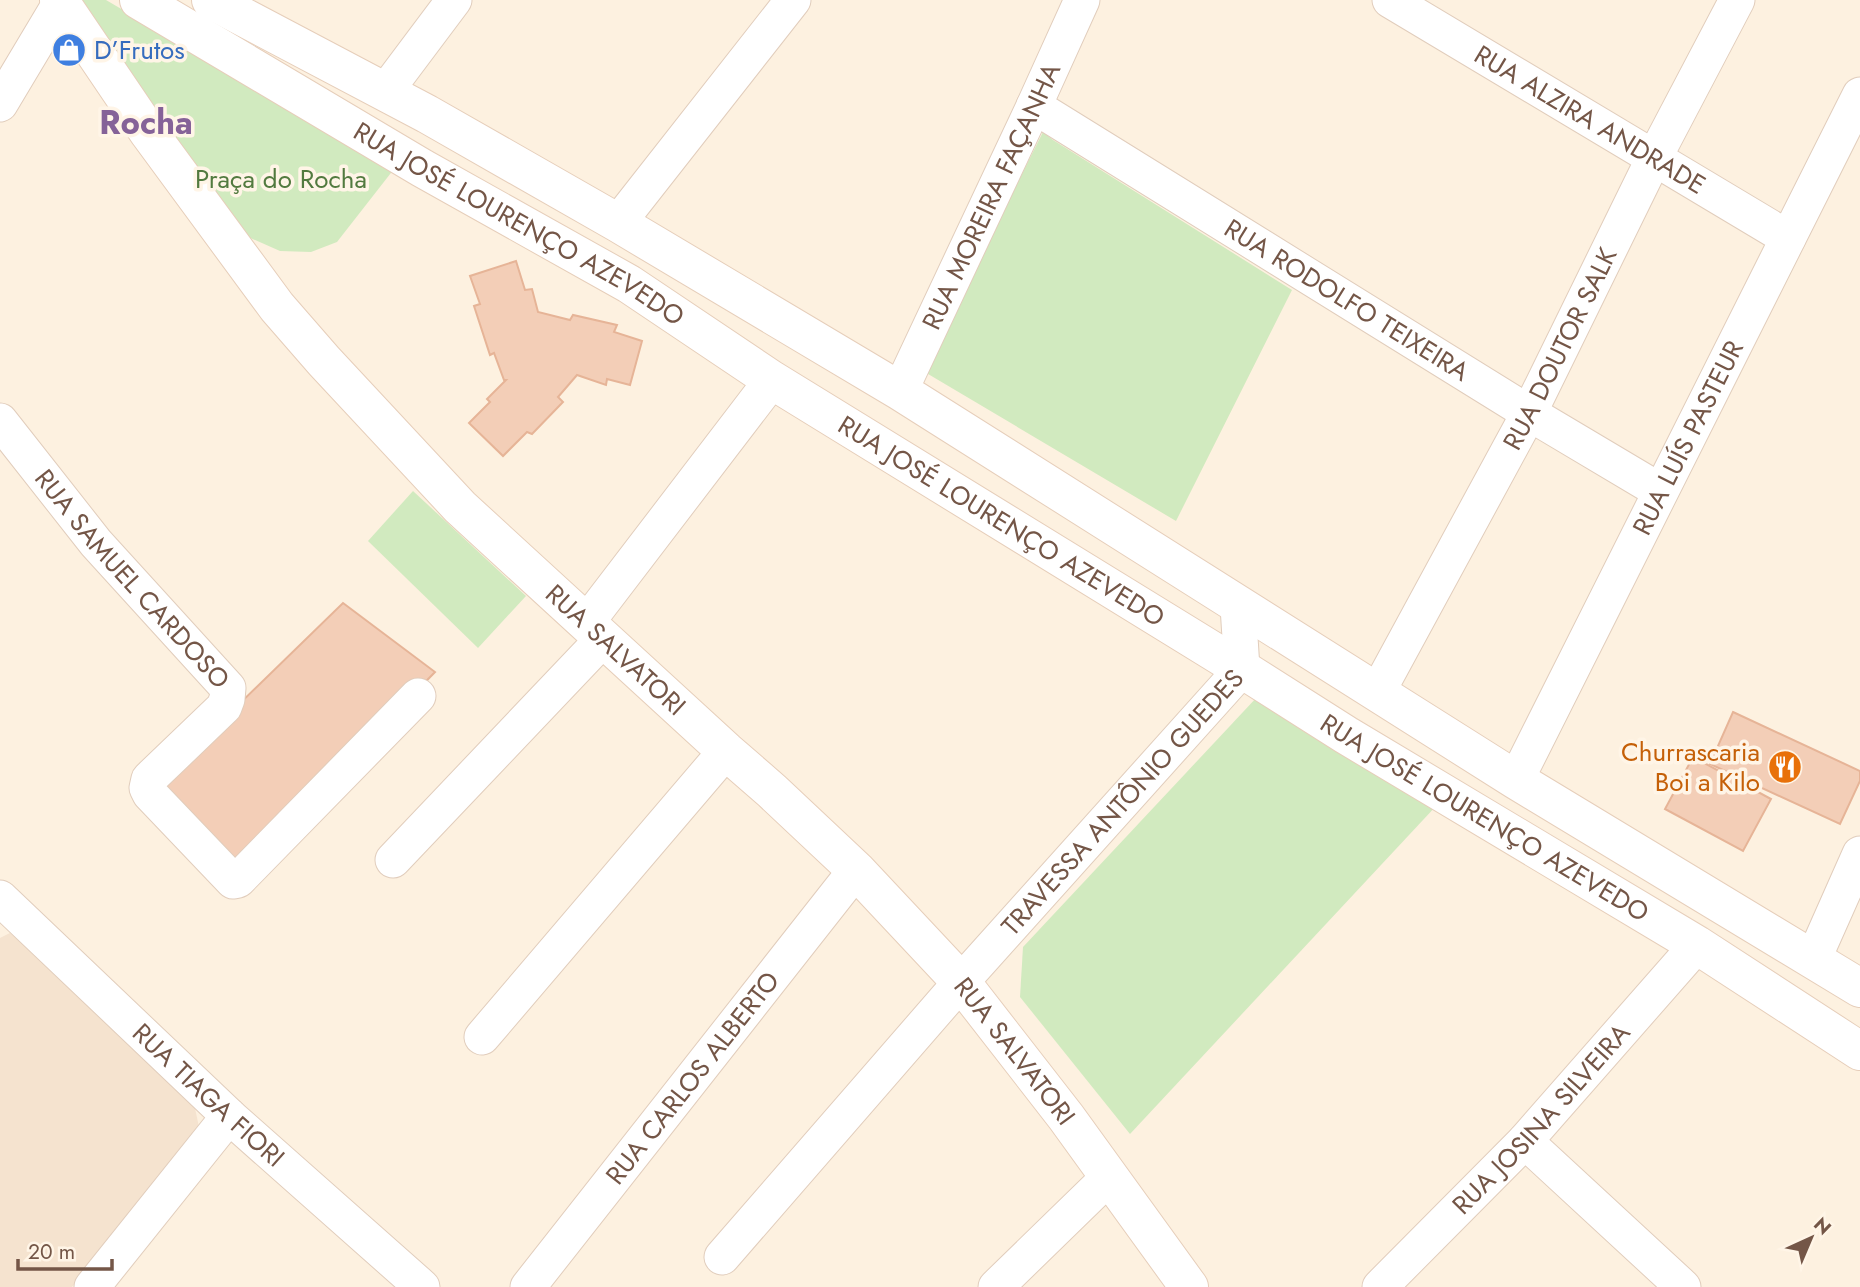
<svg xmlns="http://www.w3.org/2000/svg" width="1860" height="1287" font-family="Jost,sans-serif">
  <rect width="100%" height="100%" fill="#fdf1e0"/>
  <!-- residential -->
  <path fill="#f5e3cf" d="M10 933 192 1094 199 1127 72 1287H0V938Z"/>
  <!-- green -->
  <g fill="#d1eabf">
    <path d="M77 0H106L394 169 337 242 311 252 280 251 237 232Z"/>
    <path d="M1043 132 1053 140 1292 290 1176 521 923 371Z"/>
    <path d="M413 491 526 596 478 648 368 541Z"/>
    <path d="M1258 696 1437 805 1130 1134 1020 997 1023 947Z"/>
  </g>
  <!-- building -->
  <g fill="#f3ceb7" stroke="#e6b497" stroke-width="2">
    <path d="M516 261 525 290 532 289 538 312 570 320 573 315 617 325 614 332 642 341 630 385 607 379 606 385 577 375 558 397 563 402 532 434 527 432 503 456 469 423 490 402 487 399 506 380H504L494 353 490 355 474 306 480 304 470 276Z"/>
    <path d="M343 603 435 672 236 876 155 786Z"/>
    <path d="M1733 712 1860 771V781L1840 824 1710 764Z"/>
    <path d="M1693 757 1771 799 1743 851 1665 809Z"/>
  </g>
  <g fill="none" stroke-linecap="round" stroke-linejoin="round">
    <!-- street casing -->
    <g stroke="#e1cdbc" stroke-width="37">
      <g id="street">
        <path id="s1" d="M1390 0 1788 238"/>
        <path d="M385 92 454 0"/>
        <path d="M0 104 61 2"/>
        <path id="s2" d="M1034 106 1529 413 1660 491"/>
        <path d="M618 223 793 0"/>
        <path id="s3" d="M900 391 1034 106 1082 0"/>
        <path id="s4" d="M0 421 96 543 228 688 227 699 224 707 149 779 147 788 150 794 233 881 238 880 418 696"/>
        <path d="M587 622 772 380"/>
        <path id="s5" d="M1377 693 1529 413 1654 158 1737 0"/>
        <path id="s6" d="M1516 780 1860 95"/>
        <path d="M393 860 603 639"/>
        <path id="s7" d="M0 898 229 1116 422 1287"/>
        <path d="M1813 960 1860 854"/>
        <path d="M482 1037 726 751"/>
        <path d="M1525 1141 1683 1287"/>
        <path id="s8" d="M722 1257 961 982 1242 669 1238 606"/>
        <path d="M92 1287 229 1116"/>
        <path id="s9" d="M528 1287 856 870"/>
        <path d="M996 1287 1109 1177"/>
        <path id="s10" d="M1380 1287 1525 1141 1697 945"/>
      </g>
    </g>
    <!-- secondary casing -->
    <g stroke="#e6ceba" stroke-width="40">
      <g id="secondary">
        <path id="s11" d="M59 0 149 133 277 307 324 361 460 507 726 751 772 791 856 870 961 982 1066 1117 1189 1287"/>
        <path id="s12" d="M139 0 422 168 629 284 772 380 1242 669 1346 735 1697 945 1860 1051"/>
        <path d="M211 0 427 114 618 223 900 391 1516 780 1860 988"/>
      </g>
    </g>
    <!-- street -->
    <use href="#street" stroke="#fff" stroke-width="35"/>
    <!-- secondary -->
    <use href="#secondary" stroke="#fff" stroke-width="38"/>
  </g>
  <!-- icons -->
  <defs>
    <g id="shop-disc" transform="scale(1.75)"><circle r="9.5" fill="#3f7fe0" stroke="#fff5e7"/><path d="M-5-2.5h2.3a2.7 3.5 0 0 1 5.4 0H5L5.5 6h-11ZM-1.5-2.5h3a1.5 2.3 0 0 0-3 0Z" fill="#fff"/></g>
    <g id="restaurant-disc" transform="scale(1.75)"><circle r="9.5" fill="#e8710a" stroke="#fff5e7"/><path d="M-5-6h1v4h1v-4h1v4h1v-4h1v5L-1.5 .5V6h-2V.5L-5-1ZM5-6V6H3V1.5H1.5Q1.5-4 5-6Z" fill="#fff"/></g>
  </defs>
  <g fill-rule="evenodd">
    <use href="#shop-disc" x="69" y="50"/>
    <use href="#restaurant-disc" x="1785" y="767"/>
  </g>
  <g text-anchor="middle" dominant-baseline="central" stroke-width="7" stroke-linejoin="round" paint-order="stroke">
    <!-- shop labels -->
    <g font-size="26" fill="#366cbe" stroke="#fff5e7" text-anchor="start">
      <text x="94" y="50">D’Frutos</text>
    </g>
    <!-- street labels -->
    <g font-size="26" fill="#745647" stroke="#fff5e7">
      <text stroke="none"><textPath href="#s1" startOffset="233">RUA ALZIRA ANDRADE</textPath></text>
      <text stroke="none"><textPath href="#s3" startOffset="215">RUA MOREIRA FAÇANHA</textPath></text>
      <text stroke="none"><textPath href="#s12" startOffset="441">RUA JOSÉ LOURENÇO AZEVEDO</textPath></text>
      <text stroke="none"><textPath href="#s2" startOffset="368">RUA RODOLFO TEIXEIRA</textPath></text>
      <text stroke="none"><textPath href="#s5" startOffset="390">RUA DOUTOR SALK</textPath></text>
      <text stroke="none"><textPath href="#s6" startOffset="383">RUA LUÍS PASTEUR</textPath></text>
      <text stroke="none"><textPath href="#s12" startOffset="1008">RUA JOSÉ LOURENÇO AZEVEDO</textPath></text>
      <text stroke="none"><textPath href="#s4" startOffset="206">RUA SAMUEL CARDOSO</textPath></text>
      <text stroke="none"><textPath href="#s11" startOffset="859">RUA SALVATORI</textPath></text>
      <text stroke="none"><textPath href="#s8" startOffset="606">TRAVESSA ANTÔNIO GUEDES</textPath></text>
      <text stroke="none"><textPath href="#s12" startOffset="1575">RUA JOSÉ LOURENÇO AZEVEDO</textPath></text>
      <text stroke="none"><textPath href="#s11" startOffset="1426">RUA SALVATORI</textPath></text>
      <text stroke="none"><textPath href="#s9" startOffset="266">RUA CARLOS ALBERTO</textPath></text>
      <text stroke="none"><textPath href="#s7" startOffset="287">RUA TIAGA FIORI</textPath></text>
      <text stroke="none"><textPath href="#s10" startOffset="233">RUA JOSINA SILVEIRA</textPath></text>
    </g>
    <!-- park labels -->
    <g font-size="26" fill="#527a3f" stroke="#fff5e7">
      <text x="281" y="179">Praça do Rocha</text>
    </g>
    <!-- food labels -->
    <g font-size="26" fill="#c56008" stroke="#fff5e7" text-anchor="end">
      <text x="1760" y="752">Churrascaria<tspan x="1760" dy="30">Boi a Kilo</tspan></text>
    </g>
    <!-- district labels -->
    <g font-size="33" font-weight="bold" fill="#856298" stroke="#fff5e7">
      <text x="146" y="122">Rocha</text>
    </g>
  </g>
  <!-- north arrow -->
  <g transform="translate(1811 1238) rotate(44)" stroke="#fff5e7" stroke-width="5" paint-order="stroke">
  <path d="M0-5L12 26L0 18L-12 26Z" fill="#745647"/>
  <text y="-10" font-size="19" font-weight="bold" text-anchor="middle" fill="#745647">N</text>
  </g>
  <!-- scale -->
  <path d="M18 1259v10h94v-10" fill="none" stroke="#745647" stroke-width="3.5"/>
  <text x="28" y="1259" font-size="21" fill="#745647" stroke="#fff5e7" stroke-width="5" paint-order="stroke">20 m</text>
</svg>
